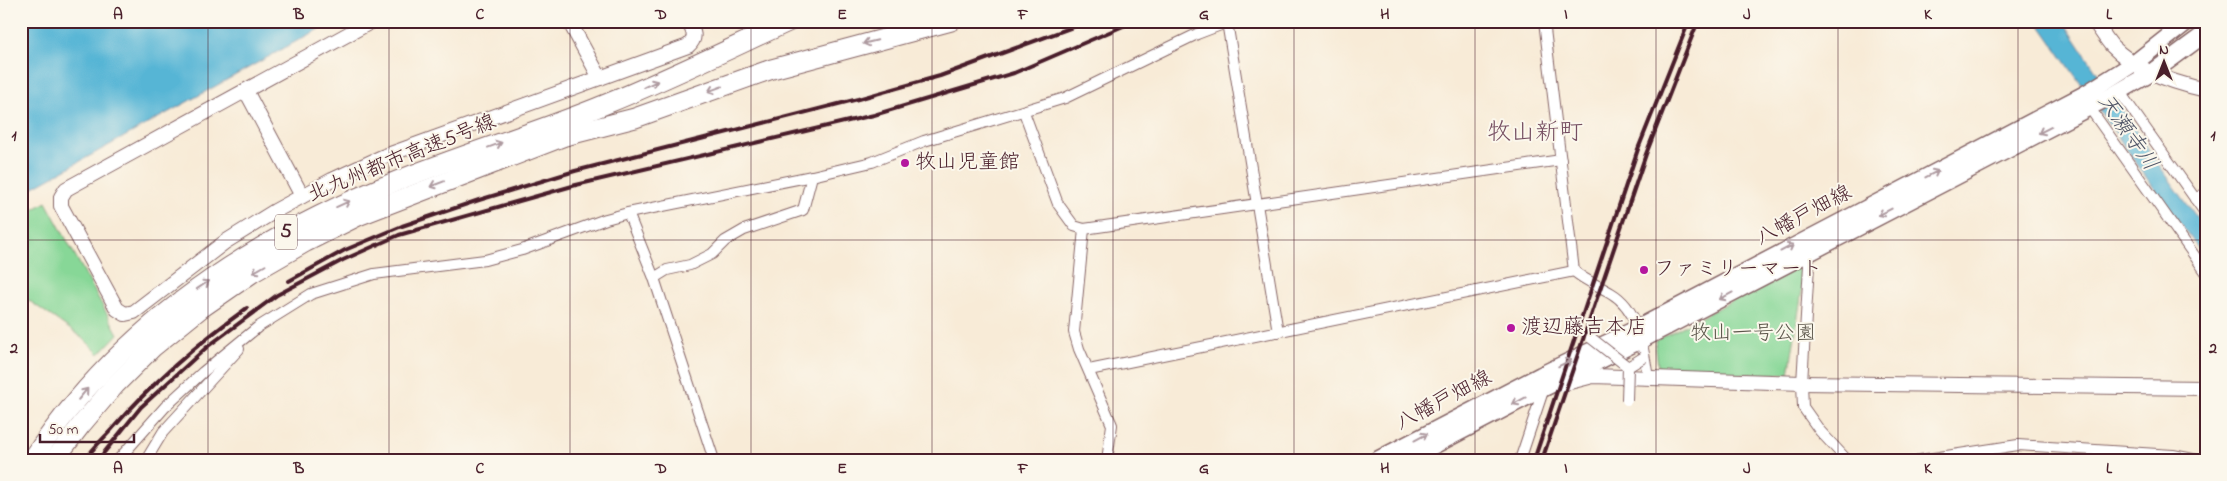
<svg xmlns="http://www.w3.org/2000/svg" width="2227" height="481" font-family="'Indie Flower','Klee One',sans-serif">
  <rect width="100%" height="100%" fill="#fbf7ec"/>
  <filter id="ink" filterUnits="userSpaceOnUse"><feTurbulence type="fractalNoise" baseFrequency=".02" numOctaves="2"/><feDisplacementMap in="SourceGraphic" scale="10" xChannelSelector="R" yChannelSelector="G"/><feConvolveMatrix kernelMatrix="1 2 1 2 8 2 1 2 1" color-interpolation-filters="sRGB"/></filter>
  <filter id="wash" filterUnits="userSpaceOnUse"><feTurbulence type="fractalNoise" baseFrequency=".0096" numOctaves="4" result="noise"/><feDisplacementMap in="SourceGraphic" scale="20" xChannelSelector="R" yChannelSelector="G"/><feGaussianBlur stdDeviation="1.12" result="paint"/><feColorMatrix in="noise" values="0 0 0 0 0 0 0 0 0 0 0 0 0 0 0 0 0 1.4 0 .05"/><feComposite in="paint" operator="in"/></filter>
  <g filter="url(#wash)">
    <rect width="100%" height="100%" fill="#f8ebd7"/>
    <!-- green -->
    <g fill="#87d797" stroke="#687b61">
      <path d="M46 202 118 334 99 354 84 339 21 295 22 216Z"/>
      <path d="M1802 264 1803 284 1789 374 1659 375 1655 341Z"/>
    </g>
    <!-- water -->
    <g fill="#56b5d5" stroke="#506a80">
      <path d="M21 21H333L23 193 21 195Z"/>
      <path d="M2037 21H2063L2153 157 2206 230V259L2148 180Z"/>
    </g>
  </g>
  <g filter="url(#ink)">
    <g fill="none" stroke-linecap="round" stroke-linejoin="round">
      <!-- street casing -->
      <g stroke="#876667" stroke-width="12">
        <g id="street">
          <path d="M1544 21 1574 271C1585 281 1598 285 1611 293 1640 310 1643 348 1648 378"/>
          <path d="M1227 22 1278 332"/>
          <path d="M2119 91 2206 214"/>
          <path d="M2089 107 2206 272"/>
          <path d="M1024 112 1058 204 1074 226 1084 229 1561 160"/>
          <path d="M2195 199 2206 193"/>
          <path d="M628 213 654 278 714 460"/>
          <path d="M1084 229 1074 332 1079 349 1112 425 1107 460"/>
          <path d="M1807 253 1809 265 1802 383 1803 407 1820 431 1847 460"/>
          <path d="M654 278 667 270 690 265 712 254 725 241 744 230 803 210 812 176"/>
          <path d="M1089 370 1574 271"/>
          <path d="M118 460 165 407 203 372 258 327 311 294 374 274 485 260 522 250 606 219 628 213 812 176 872 162 924 141 1065 98 1197 34 1231 21"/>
          <path d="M146 460 163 432 239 349"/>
          <path d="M1520 460 1544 388"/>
          <path d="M1920 460 2018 445 2173 455 2198 460"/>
        </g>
      </g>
      <!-- secondary casing -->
      <g stroke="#876667" stroke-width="16">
        <g id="secondary">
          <path d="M372 21 66 189 61 197V206L117 309 125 314 134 312 225 242 275 211 332 180 382 157 688 46C697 38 694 32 688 21"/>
          <path d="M569 21 600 78"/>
          <path d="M2094 21C2100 29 2106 39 2112 46 2135 70 2174 83 2206 90"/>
          <path d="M246 91 302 196"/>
          <path d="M1562 384 1593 376 1802 383 2206 388"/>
        </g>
      </g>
      <!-- primary casing -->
      <g stroke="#876667" stroke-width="19">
        <g id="primary">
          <path d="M1377 460 1541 375 1638 328 2085 94 2136 62 2188 21"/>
          <path d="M1406 460 1544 388 1641 340 2113 95 2153 72 2206 33"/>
        </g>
      </g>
      <!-- highway casing -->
      <g stroke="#876667" stroke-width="21">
        <g id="highway">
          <path d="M32 460C118 329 249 241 392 183 462 154 536 133 606 104 668 79 729 49 790 21"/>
          <path d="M54 460 81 425 115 385 153 347 200 309 252 273 306 242 358 216 565 136 635 118 772 69 951 21"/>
        </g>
      </g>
      <!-- street -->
      <use href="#street" stroke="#fff" stroke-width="10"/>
      <!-- secondary -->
      <use href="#secondary" stroke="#fff" stroke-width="14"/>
      <!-- primary -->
      <use href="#primary" stroke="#fff" stroke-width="16"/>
      <!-- highway -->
      <use href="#highway" stroke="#fff" stroke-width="19"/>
      <!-- rail -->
      <g stroke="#4a1f2b" stroke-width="4">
        <path d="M289 281 345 250 402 226 479 200 575 171 858 99 940 76 1089 21"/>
        <path d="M85 460C93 448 104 438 113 428 153 382 198 343 247 308"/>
        <path d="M98 460 141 407 207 347 277 295 343 260 399 235 576 185 874 115 1014 73 1135 21"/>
        <path d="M1534 460 1638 149 1689 21"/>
        <path d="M1542 460 1646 154 1698 21"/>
      </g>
      <!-- street-bridge casing -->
      <g stroke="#876667" stroke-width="12" stroke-linecap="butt">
        <g id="street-bridge">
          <path d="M1591 338 1628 367 1644 357"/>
          <path d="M1627 400 1628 367"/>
        </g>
      </g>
      <!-- street-bridge -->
      <use href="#street-bridge" stroke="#fff" stroke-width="10"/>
    </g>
    <!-- one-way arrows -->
    <defs><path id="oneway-shaft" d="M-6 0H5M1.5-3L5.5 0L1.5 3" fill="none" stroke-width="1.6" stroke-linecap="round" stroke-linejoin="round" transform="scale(1.25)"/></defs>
    <g stroke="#ae9aa0">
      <use href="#oneway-shaft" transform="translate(870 42) rotate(166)"/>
      <use href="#oneway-shaft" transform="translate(651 84) rotate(-24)"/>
      <use href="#oneway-shaft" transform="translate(715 89) rotate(160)"/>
      <use href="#oneway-shaft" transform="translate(2045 130) rotate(153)"/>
      <use href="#oneway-shaft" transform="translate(495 145) rotate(-20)"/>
      <use href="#oneway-shaft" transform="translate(1932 174) rotate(-27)"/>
      <use href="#oneway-shaft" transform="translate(437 184) rotate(159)"/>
      <use href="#oneway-shaft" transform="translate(343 204) rotate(-24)"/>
      <use href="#oneway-shaft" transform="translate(1885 212) rotate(153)"/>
      <use href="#oneway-shaft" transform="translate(1787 248) rotate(-28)"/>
      <use href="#oneway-shaft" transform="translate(259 269) rotate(150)"/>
      <use href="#oneway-shaft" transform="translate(203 285) rotate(-34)"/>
      <use href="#oneway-shaft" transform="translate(1726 296) rotate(152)"/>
      <use href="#oneway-shaft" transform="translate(1565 363) rotate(-26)"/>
      <use href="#oneway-shaft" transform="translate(83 394) rotate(-50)"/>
      <use href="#oneway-shaft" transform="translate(1519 401) rotate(152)"/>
      <use href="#oneway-shaft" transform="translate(1421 437) rotate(-28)"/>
    </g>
  </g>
  <!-- grid -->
  <path fill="none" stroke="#4a1f2b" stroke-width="1" stroke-opacity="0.55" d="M208 21V460M389 21V460M570 21V460M751 21V460M932 21V460M1113 21V460M1294 21V460M1475 21V460M1656 21V460M1838 21V460M2018 21V460M21 240H2206"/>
  <!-- markers -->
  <g fill="#b5179e" stroke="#fbf7ec" stroke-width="2">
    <circle cx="905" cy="163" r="5"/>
    <circle cx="1644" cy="270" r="5"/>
    <circle cx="1511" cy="328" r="5"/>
  </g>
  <g text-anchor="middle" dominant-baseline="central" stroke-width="4" stroke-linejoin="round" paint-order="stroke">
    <!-- shield labels -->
    <rect fill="#fbf7ec" stroke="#7f6065" stroke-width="1" x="275" y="214.5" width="22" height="35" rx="4"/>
    <g font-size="20" font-weight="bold" fill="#4a1f2b">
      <text x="286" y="232">5</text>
    </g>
    <!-- street labels -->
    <g font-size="21" fill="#4a1f2b" stroke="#fbf7ec">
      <text transform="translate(402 159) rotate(-22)">北九州都市高速5号線</text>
      <text transform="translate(1804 216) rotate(-28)">八幡戸畑線</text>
      <text transform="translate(1444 401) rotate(-28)">八幡戸畑線</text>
    </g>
    <!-- poi labels -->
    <g font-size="21" fill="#4a1f2b" stroke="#fbf7ec" text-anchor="start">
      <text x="915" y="163">牧山児童館</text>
      <text x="1654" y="270">ファミリーマート</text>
      <text x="1521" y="328">渡辺藤吉本店</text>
    </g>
    <!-- park labels -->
    <g font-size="21" fill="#5c564b" stroke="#fbf7ec">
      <text x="1753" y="334">牧山一号公園</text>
    </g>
    <!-- water labels -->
    <g font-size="22" font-style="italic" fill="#4e5466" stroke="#fbf7ec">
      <text transform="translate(2127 133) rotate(55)">天瀬寺川</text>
    </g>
    <!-- quarter labels -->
    <g font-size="24" fill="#754e61" stroke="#fbf7ec">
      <text x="1535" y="133">牧山新町</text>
    </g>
  </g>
  <!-- margin -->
  <rect width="2227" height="481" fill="none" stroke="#fbf7ec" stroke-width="55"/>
  <!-- north arrow -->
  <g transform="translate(2164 62)" stroke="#fbf7ec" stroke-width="4" paint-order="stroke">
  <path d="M0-4L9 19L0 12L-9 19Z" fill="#4a1f2b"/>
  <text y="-8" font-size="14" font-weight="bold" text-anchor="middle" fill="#4a1f2b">N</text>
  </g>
  <!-- scale -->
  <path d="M40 434v8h94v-8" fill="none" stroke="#4a1f2b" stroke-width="2.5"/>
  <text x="48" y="434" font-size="15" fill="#4a1f2b" stroke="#fbf7ec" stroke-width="4" paint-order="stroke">50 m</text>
  <rect x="28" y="28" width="2172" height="426" fill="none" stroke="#4a1f2b" stroke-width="2"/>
  <g font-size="16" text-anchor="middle" font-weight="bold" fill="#4a1f2b">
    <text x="118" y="19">A</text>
    <text x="299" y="19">B</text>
    <text x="480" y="19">C</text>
    <text x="661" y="19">D</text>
    <text x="842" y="19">E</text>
    <text x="1023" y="19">F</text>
    <text x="1204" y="19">G</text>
    <text x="1385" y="19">H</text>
    <text x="1566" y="19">I</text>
    <text x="1747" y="19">J</text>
    <text x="1928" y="19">K</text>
    <text x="2109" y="19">L</text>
    <text x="14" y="140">1</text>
    <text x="2213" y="140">1</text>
    <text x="14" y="353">2</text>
    <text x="2213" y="353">2</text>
    <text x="118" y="473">A</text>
    <text x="299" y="473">B</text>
    <text x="480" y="473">C</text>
    <text x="661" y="473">D</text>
    <text x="842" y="473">E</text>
    <text x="1023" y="473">F</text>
    <text x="1204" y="473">G</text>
    <text x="1385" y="473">H</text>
    <text x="1566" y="473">I</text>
    <text x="1747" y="473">J</text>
    <text x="1928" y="473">K</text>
    <text x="2109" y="473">L</text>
  </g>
</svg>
